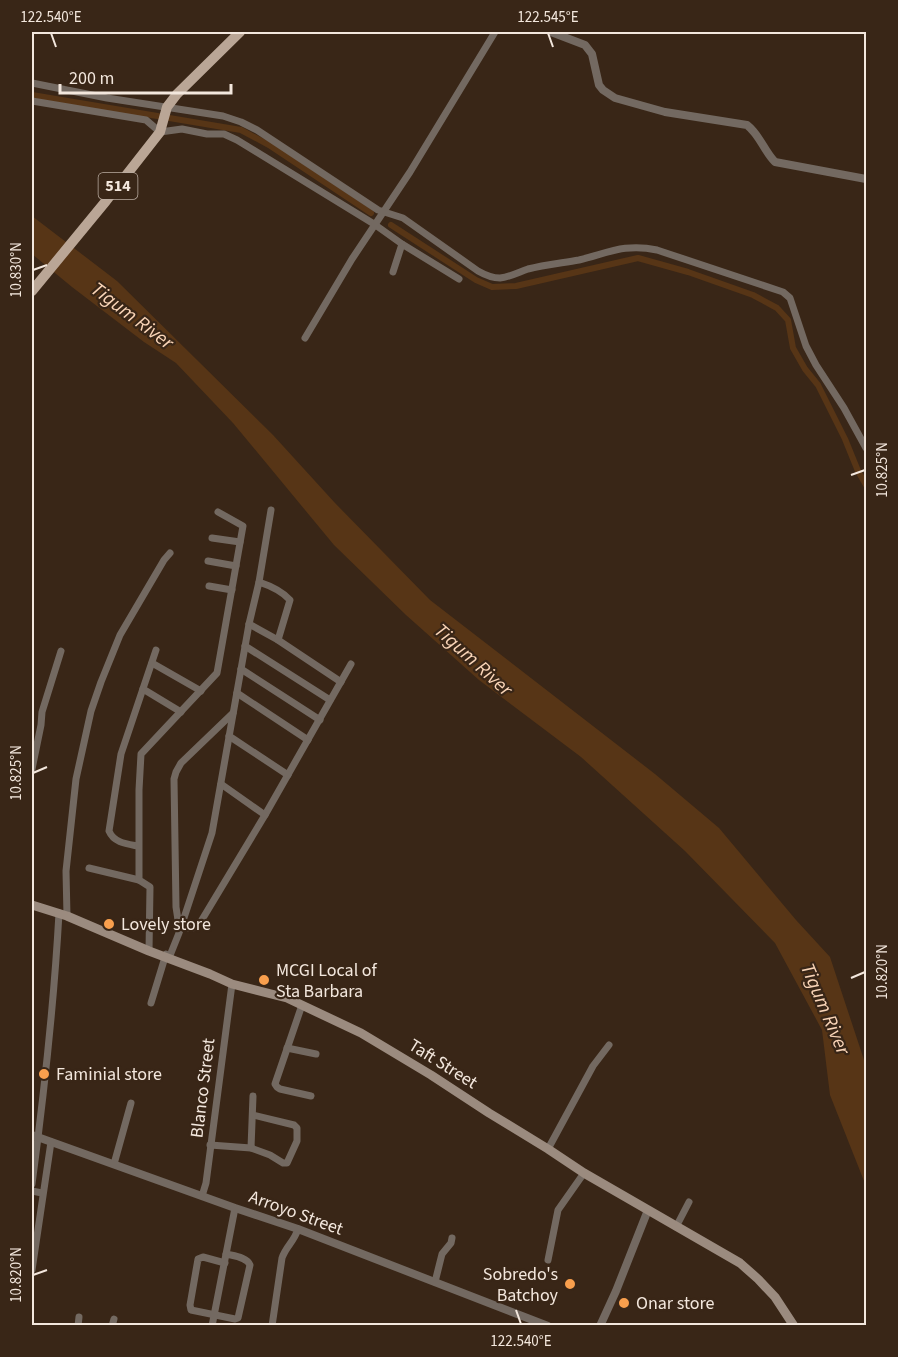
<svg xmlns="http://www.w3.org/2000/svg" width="898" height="1357" font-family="'Source Sans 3',sans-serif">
  <rect width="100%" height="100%" fill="#392617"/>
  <!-- water -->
  <path fill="#573516" d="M32 216 117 281 273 435 335 503 430 600 655 774 719 828 796 920 830 957 866 1066V1186L830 1095 822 1030 775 943 685 851 581 757 479 680 406 615 334 545 233 423 176 363 144 342 72 287 32 254Z"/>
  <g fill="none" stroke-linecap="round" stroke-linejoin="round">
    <!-- canal -->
    <g stroke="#573516" stroke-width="6">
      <path d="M32 95 241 130 269 145 371 213"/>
      <path d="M391 225 476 280 492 287 516 286 638 258 688 272 753 295 777 308 788 320 793 348 805 369 818 385 845 439 858 471 866 485"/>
    </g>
    <!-- minor -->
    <g stroke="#736961" stroke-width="7">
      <path d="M32 83 107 98 223 116 241 122 257 130 378 210 403 218 478 271C485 275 492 278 500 278 510 277 519 272 528 269 544 265 562 263 579 260 608 253 625 243 657 250L783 292 790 298 806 346 816 365 844 408 866 448"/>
      <path d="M32 101 146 120 160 132 182 129 207 134H224L237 140 374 224 402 244 459 279"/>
      <path d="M393 272 402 244"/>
      <path d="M305 338 352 259 410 172 495 32"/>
      <path d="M212 538 240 542"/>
      <path d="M208 561 236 566"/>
      <path d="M259 582 271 510"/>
      <path d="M209 586 232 590"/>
      <path d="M249 624 278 640 341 682"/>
      <path d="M245 646 330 700"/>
      <path d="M152 663 201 691"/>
      <path d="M241 669 320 720"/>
      <path d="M143 689 181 712"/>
      <path d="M237 693 308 740"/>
      <path d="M233 713 181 763 176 772 174 779 176 907 178 920 181 926C189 929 193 930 200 923L265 815 351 664"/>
      <path d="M229 736 288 775"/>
      <path d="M32 769 41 725 42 712 61 651"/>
      <path d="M221 784 265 815"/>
      <path d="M138 846C127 844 114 843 109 831L121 754 156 650"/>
      <path d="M89 868 139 880"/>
      <path d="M67 916 66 871 76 779 91 711 101 682 120 635 164 560 170 553"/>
      <path d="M149 951 150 887 139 880V790L141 754 217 673 243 526 218 512"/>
      <path d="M169 958 179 933 212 833 249 624 259 582C271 586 282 591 290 600L278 640"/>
      <path d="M151 1003 166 954"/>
      <path d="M302 1005 275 1084 277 1087 280 1089 311 1096"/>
      <path d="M287 1048 316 1054"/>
      <path d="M210 1145 251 1148 270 1155 283 1163H287L297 1141V1128L294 1125 253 1115"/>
      <path d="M251 1148 253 1096"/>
      <path d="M548 1149 593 1066 609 1045"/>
      <path d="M114 1164 131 1103"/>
      <path d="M32 1184C44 1094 54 1003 59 913"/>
      <path d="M32 1191 42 1193"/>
      <path d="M202 1196 206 1183 232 984"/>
      <path d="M676 1227 689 1202"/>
      <path d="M548 1260 558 1210 584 1173"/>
      <path d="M225 1263 203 1257 198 1259 190 1305 191 1310 235 1319 238 1318 250 1265C247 1257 234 1256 226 1254"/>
      <path d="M32 1270 51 1142"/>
      <path d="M435 1282 442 1254 451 1243 452 1238"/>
      <path d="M78 1326 79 1317"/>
      <path d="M112 1326 114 1319"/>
      <path d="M212 1326 235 1208"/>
      <path d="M272 1326 282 1258C286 1246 294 1242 298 1229"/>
    </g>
    <!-- tertiary -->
    <g stroke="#736961" stroke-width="8">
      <path d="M551 32 585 45 592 54 599 85 603 90 615 98 665 112 747 125C760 135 764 151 775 162L866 179"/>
      <path d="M32 1135 235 1208 298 1229 548 1326"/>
      <path d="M600 1326 616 1291 648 1210"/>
    </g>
    <!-- secondary -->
    <path stroke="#9b8b7f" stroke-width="9" d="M32 905 67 916 149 951 210 974 232 984 287 998 361 1033 431 1075 489 1113 548 1149 584 1173 740 1263 758 1279 775 1297 794 1326"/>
    <!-- primary -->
    <path stroke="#baa696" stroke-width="10" d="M32 291 106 201 160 132 167 107 177 94 240 32"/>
  </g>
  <!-- ticks -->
  <path fill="none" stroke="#f3e7dd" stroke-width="2" d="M51 33 56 47M548 33 553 47M33 270 47 265M851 475 865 470M33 773 47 767M851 978 865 972M33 1275 47 1270M516 1310 521 1324"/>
  <!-- markers -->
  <g fill="#f99f4d" stroke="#392617" stroke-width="2">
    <circle cx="109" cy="924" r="6"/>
    <circle cx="264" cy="980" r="6"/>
    <circle cx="44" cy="1074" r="6"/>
    <circle cx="570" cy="1284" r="6"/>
    <circle cx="624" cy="1303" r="6"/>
  </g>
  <g text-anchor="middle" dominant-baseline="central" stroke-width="4.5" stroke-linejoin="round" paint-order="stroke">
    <!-- shield labels -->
    <rect fill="#392617" stroke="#bbada2" stroke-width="1.5" x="98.5" y="173" width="39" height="26" rx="4.5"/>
    <g font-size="16" font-weight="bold" fill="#f3e7dd">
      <text x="118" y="186">514</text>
    </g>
    <!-- poi labels -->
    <g font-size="18" fill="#f3e7dd" stroke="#392617" text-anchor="start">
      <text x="121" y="924">Lovely store</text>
      <text x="276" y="970">MCGI Local of<tspan x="276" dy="21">Sta Barbara</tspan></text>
      <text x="56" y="1074">Faminial store</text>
      <text x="558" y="1274" text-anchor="end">Sobredo's<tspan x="558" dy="21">Batchoy</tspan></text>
      <text x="636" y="1303">Onar store</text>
    </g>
    <!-- street labels -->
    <g font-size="18" fill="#f3e7dd" stroke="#392617">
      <text transform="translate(443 1064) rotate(32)">Taft Street</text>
      <text transform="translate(203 1088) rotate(-83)">Blanco Street</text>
      <text transform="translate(296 1213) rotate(20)">Arroyo Street</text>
    </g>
    <!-- water labels -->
    <g font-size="20" font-style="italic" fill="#f9d4b7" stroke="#392617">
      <text transform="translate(132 316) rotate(37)">Tigum River</text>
      <text transform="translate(473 660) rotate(42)">Tigum River</text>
      <text transform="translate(825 1009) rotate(67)">Tigum River</text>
    </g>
  </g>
  <!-- border -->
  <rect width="898" height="1357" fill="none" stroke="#392617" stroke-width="66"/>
  <!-- scale -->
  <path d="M60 84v9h171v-9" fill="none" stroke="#f3e7dd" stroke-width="3"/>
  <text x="69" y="84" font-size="18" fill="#f3e7dd" stroke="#392617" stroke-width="4.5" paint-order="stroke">200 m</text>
  <rect x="33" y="33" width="832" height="1291" fill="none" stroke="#f3e7dd" stroke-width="2"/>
  <g font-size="15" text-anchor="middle" fill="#f3e7dd">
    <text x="51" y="22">122.540°E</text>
    <text x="548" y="22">122.545°E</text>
    <text transform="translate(16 270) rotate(-90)" y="5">10.830°N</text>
    <text transform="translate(882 470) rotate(-90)" y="5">10.825°N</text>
    <text transform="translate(16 773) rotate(-90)" y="5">10.825°N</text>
    <text transform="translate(882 972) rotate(-90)" y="5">10.820°N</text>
    <text transform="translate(16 1275) rotate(-90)" y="5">10.820°N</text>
    <text x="521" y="1346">122.540°E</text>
  </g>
</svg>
